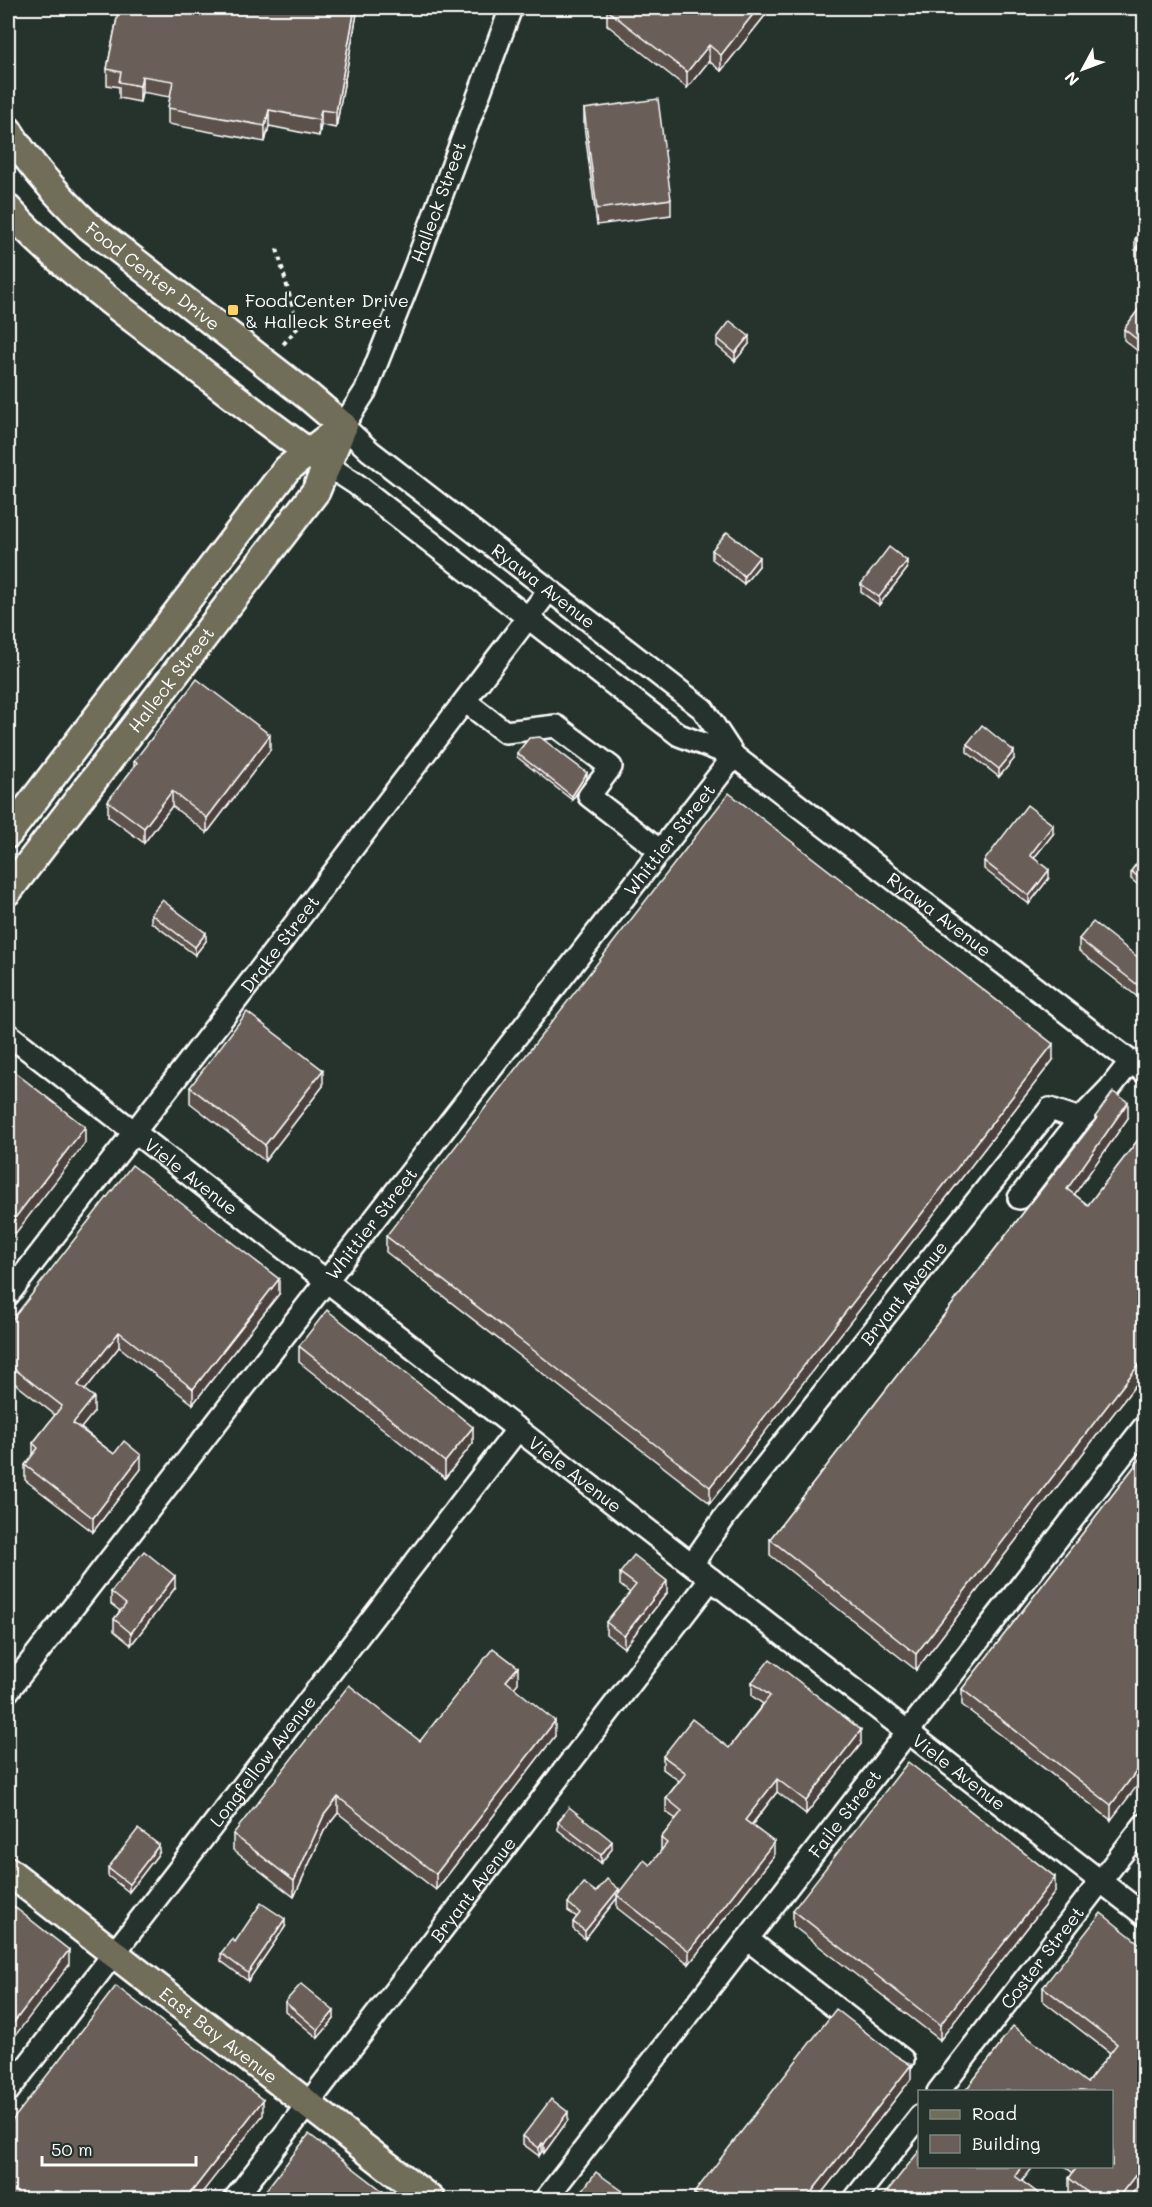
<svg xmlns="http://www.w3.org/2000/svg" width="1152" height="2207" font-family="Mali,sans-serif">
  <rect width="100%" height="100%" fill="#26332d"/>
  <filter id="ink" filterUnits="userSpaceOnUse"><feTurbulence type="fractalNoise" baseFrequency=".0167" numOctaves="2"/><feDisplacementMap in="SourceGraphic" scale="12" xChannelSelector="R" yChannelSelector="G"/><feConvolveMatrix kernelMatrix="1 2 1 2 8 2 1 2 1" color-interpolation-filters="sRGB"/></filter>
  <g filter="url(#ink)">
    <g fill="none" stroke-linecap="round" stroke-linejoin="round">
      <!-- minor casing -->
      <g stroke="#fff" stroke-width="26">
        <g id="minor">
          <path id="s1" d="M511 8 416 264 366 390 343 426 370 451 703 709 734 756"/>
          <path id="s2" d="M327 465 356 484 679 735 734 756 1144 1072"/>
          <path d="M465 701 505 732 556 726 611 767 589 796 659 850"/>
          <path id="s3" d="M8 1034 1144 1915"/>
          <path d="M1019 1198 1080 1119"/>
          <path id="s4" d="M8 1295 259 971 549 590"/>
          <path id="s5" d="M692 1564 724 1518 1050 1109 1080 1119 1110 1088 1131 1061"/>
          <path id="s6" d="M8 1691 734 756"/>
          <path d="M747 1939 903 2060"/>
          <path id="s7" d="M8 2091 518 1429"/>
          <path id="s8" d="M938 2092 1144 1825"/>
          <path id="s9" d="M234 2200 711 1579"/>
          <path id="s10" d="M545 2200 1144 1427"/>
          <path d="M854 2200 920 2116"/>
        </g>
      </g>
      <!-- major casing -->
      <g stroke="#fff" stroke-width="32">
        <g id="major">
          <path id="s11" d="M8 130C30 166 59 197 89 226L309 397 343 426"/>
          <path d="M8 209C52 258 105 297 157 337 211 379 265 422 322 462"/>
          <path d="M8 834 287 469 343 426"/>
          <path id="s12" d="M8 891 316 491 343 426"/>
          <path id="s13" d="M8 1871 431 2200"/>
        </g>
      </g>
      <!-- path -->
      <path stroke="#fff" stroke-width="4" stroke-dasharray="4.5 4.5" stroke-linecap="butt" d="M277 249 298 327 281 347"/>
      <!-- minor -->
      <use href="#minor" stroke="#26332d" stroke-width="21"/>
      <!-- major -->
      <use href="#major" stroke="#706e59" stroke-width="27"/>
    </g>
    <!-- wall -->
    <g fill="#5c514c" stroke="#fff" stroke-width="1.5">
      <path d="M119 8H358L336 128 321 125 319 136 269 126 265 142 168 124V108L170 97 142 92 140 102 119 98V87L107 85V69Z"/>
      <path d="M608 8H771L721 71 709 61 687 88 607 25V10Z"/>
      <path d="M584 109 671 199V215L597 225 584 125Z"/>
      <path d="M1144 226V267L1136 260V251L1135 250V239Z"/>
      <path d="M1144 302V356L1124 340V329Z"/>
      <path d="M717 338 749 344 735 361 717 346Z"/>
      <path d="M712 550 759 566 744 584 712 559Z"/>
      <path d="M907 569 879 605 861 592V584Z"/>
      <path d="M967 744 1014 759 999 777 967 752Z"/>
      <path d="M270 750 207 833 172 806 144 843 108 816V801L134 767V761Z"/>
      <path d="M517 753 587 778 572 800 517 757Z"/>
      <path d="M1053 834 1034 858 1049 878 1029 904 984 869V861Z"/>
      <path d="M1144 854V890L1131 879V871Z"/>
      <path d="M151 914 206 941 195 955 151 922Z"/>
      <path d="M1079 939 1144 962V1002L1079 951Z"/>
      <path d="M1053 1060 710 1503 386 1252V1236Z"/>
      <path d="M323 1086 265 1161 190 1103V1087Z"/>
      <path d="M1095 1117 1128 1118 1074 1194 1088 1205 1144 1132V1374L916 1670 770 1555V1539L1095 1120Z"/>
      <path d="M279 1294 193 1404 119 1347 85 1390 94 1412 81 1428 114 1454 141 1469 93 1532 25 1480V1465L33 1455V1443L55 1415 8 1378V1325Z"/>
      <path d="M299 1346 473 1443 445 1478 299 1362Z"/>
      <path d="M1144 1454 1111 1820 962 1705V1689Z"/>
      <path d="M620 1573 667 1593 624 1648 606 1634V1622L630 1593 620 1585Z"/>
      <path d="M175 1588 131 1645 114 1631V1619L120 1611 111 1604V1592Z"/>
      <path d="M752 1682 861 1744 806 1814 777 1792 752 1825 774 1856 689 1964 617 1908V1898L585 1939 573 1929V1922L577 1917 568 1911V1903L596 1892H619L650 1865 661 1851V1838L676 1819 666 1812V1798L679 1781 663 1769V1756L729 1748 763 1704 752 1696Z"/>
      <path d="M518 1683 514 1687 555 1736 436 1890 338 1813 324 1831 294 1897 233 1850V1834L420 1741Z"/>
      <path d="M558 1822 612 1849 601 1863 558 1830Z"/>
      <path d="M159 1853 129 1892 108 1876V1868Z"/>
      <path d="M1055 1892 940 2040 793 1926V1910Z"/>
      <path d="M285 1927 248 1981 221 1961V1953Z"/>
      <path d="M1144 1947V2178L1128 2199H1077L1069 2193V2178L1073 2173 1064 2166H1112L965 2091 1000 2046V2043L1087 2083 1110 2053 1043 2001V1987Z"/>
      <path d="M285 2002 334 2019 318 2038 285 2011Z"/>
      <path d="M911 2079 817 2199H694V2193Z"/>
      <path d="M568 2120 544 2153 542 2151 539 2156 523 2144V2136Z"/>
    </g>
    <!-- shaded-wall -->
    <g fill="#4b423e" stroke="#fff" stroke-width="1.5">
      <path d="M355 8H358L336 128V112Z"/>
      <path d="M758 8H771L721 71V55Z"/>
      <path d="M709 45V61L687 88V72Z"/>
      <path d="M142 76V92L140 102V86Z"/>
      <path d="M269 110V126L265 142V126Z"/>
      <path d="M321 110V125L319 136V120Z"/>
      <path d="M749 336V344L735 361V353Z"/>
      <path d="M759 557V566L744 584V576Z"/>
      <path d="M907 561V569L879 605V597Z"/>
      <path d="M270 735V750L207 833V818Z"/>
      <path d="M1014 751V759L999 777V769Z"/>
      <path d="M587 773V778L572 800V796Z"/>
      <path d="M172 791V806L144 843V828Z"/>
      <path d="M1053 825V834L1030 863V855Z"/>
      <path d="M1049 870V878L1029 904V896Z"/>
      <path d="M206 933V941L195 955V947Z"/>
      <path d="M1053 1044V1060L710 1503V1487Z"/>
      <path d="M323 1070V1086L265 1161V1145Z"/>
      <path d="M1128 1102V1118L1067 1205V1189Z"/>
      <path d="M85 1127V1143L8 1243V1227Z"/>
      <path d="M279 1279V1294L193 1404V1389Z"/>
      <path d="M119 1332V1347L78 1399V1385Z"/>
      <path d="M1144 1358V1374L916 1670V1654Z"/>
      <path d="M94 1397V1412L73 1438V1423Z"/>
      <path d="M473 1427V1443L445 1478V1462Z"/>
      <path d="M141 1455V1469L93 1532V1518Z"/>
      <path d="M175 1576V1588L131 1645V1633Z"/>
      <path d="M667 1581V1593L624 1648V1636Z"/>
      <path d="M518 1667V1683L506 1697V1681Z"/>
      <path d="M555 1721V1736L436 1890V1874Z"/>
      <path d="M861 1730V1744L806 1814V1801Z"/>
      <path d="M1144 1761V1777L1111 1820V1805Z"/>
      <path d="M777 1779V1792L745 1833V1820Z"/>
      <path d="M338 1797V1813L324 1831 294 1897V1881L324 1815Z"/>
      <path d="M612 1841V1849L601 1863V1855Z"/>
      <path d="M774 1842V1856L689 1964V1951Z"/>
      <path d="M159 1845V1853L129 1892V1884Z"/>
      <path d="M1055 1877V1892L940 2040V2025Z"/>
      <path d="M619 1889V1896L617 1895V1898L585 1939V1931Z"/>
      <path d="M285 1919V1927L248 1981V1973Z"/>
      <path d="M69 1950V1965L8 2045V2030Z"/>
      <path d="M334 2011V2019L318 2038V2030Z"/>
      <path d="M911 2065V2079L817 2199H806Z"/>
      <path d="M263 2100V2115L197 2199H186Z"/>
      <path d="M568 2112V2120L544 2153V2144Z"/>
      <path d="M542 2143V2151L539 2156V2148Z"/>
      <path d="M1144 2164V2178L1128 2199H1120V2195Z"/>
      <path d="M1022 2166H1034L1015 2190V2176Z"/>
      <path d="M1115 2191V2199H1108Z"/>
    </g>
    <!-- building -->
    <g fill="#6b5e58" stroke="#fff" stroke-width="1.5">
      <path d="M119 8H355L336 112 321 110 319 120 269 110 265 126 168 108 173 81 142 76 140 86 119 82 121 72 107 69Z"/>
      <path d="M608 8H758L721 55 709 45 687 72 607 10Z"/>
      <path d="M658 99 671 199 597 209 584 109Z"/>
      <path d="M1144 226V255L1136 248 1140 243 1135 239Z"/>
      <path d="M1144 302V345L1124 329Z"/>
      <path d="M730 321 749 336 735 353 717 338Z"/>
      <path d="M727 532 759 557 744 576 712 550Z"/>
      <path d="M889 547 907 561 879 597 861 584Z"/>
      <path d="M197 679 270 735 207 818 172 791 144 828 108 801 137 763 134 761Z"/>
      <path d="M982 725 1014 751 999 769 967 744Z"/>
      <path d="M540 737 587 773 572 796 517 753 529 738Z"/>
      <path d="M729 793 1053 1044 710 1487 386 1236Z"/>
      <path d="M1027 805 1053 825 1030 855 1049 870 1029 896 984 861Z"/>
      <path d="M1144 854V882L1131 871Z"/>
      <path d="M162 900 206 933 195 947 151 914Z"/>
      <path d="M1093 922 1144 962V990L1079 939Z"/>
      <path d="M247 1012 323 1070 265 1145 190 1087Z"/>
      <path d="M8 1067 85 1127 8 1227Z"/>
      <path d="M1113 1092 1128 1102 1067 1189 1088 1205 1144 1132V1358L916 1654 770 1539 1097 1118 1095 1117Z"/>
      <path d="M132 1165 279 1279 193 1389 119 1332 78 1385 94 1397 73 1423 114 1454 124 1441 141 1455 93 1518 25 1465 38 1448 33 1443 62 1406 8 1364V1325Z"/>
      <path d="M327 1310 473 1427 445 1462 299 1346Z"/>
      <path d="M1144 1454V1761L1111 1805 962 1689Z"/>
      <path d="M144 1551 175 1576 131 1633 114 1619 126 1604 111 1592Z"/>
      <path d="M634 1555 667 1581 624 1636 606 1622 636 1585 620 1573Z"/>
      <path d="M493 1648 518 1667 506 1681 555 1721 436 1874 338 1797 324 1815 294 1881 233 1834 349 1685 420 1741Z"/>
      <path d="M770 1659 861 1730 806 1801 777 1779 745 1820 774 1842 689 1951 617 1895 644 1860 650 1865 667 1843 661 1838 682 1811 666 1798 686 1773 663 1756 692 1719 729 1748 770 1696 752 1682Z"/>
      <path d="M908 1762 1055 1877 940 2025 793 1910Z"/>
      <path d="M569 1807 612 1841 601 1855 558 1822Z"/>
      <path d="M138 1829 159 1845 129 1884 108 1868Z"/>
      <path d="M607 1879 619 1889 585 1931 573 1922 580 1913 568 1903 584 1883 596 1892Z"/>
      <path d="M8 1902 69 1950 8 2030Z"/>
      <path d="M261 1903 285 1919 248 1973 221 1953 232 1939 235 1942Z"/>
      <path d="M1101 1913 1144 1947V2164L1120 2195 1115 2191 1108 2199H1096L1069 2178 1078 2166H1112V2091H965L1001 2044 1000 2043 1013 2026 1087 2083 1117 2044 1043 1987Z"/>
      <path d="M301 1984 334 2011 318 2030 285 2002Z"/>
      <path d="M116 1986 263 2100 186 2199H8V2126Z"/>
      <path d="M836 2009 895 2055 911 2065 806 2199H702L694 2193Z"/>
      <path d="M551 2099 568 2112 544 2144 542 2143 539 2148 523 2136Z"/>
      <path d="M309 2134 393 2199H259Z"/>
      <path d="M920 2150V2166H1022L1015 2176 1046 2199H881Z"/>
      <path d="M596 2172 631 2197 629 2199H576Z"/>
    </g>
  </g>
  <!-- markers -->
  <rect fill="#ffd166" stroke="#26332d" stroke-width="2" x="227" y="304" width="12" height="12" rx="3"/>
  <g text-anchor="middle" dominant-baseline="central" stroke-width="4.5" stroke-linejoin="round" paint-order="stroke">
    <!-- street labels -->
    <g font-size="18" fill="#fff" stroke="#26332d">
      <text transform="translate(438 202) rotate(-70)">Halleck Street</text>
      <text stroke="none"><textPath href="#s11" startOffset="207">Food Center Drive</textPath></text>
      <text stroke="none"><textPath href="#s1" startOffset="708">Ryawa Avenue</textPath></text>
      <text stroke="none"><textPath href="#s12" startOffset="267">Halleck Street</textPath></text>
      <text stroke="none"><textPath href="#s6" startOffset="1078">Whittier Street</textPath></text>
      <text stroke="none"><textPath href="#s2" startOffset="762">Ryawa Avenue</textPath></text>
      <text stroke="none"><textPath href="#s4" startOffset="444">Drake Street</textPath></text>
      <text stroke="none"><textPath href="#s3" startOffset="232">Viele Avenue</textPath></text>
      <text stroke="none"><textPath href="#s6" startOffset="592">Whittier Street</textPath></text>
      <text stroke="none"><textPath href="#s5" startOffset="344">Bryant Avenue</textPath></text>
      <text stroke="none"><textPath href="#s3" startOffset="718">Viele Avenue</textPath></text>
      <text stroke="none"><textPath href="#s7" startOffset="417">Longfellow Avenue</textPath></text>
      <text stroke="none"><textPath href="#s3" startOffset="1204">Viele Avenue</textPath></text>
      <text stroke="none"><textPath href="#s10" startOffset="489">Faile Street</textPath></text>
      <text stroke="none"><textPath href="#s9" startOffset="392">Bryant Avenue</textPath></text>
      <text stroke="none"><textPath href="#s8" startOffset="170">Coster Street</textPath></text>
      <text stroke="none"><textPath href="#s13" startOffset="267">East Bay Avenue</textPath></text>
    </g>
    <!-- poi labels -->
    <g font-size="18" fill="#fff" stroke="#26332d" text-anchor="start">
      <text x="245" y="300">Food Center Drive<tspan x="245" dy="21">&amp; Halleck Street</tspan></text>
    </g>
  </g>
  <!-- margin -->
  <rect width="1152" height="2207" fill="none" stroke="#26332d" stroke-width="30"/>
  <rect x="15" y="15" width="1122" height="2177" fill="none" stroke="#fff" stroke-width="2" filter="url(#ink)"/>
  <!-- legend -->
  <rect x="918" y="2090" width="195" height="78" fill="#26332d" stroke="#7d8581" stroke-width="1.5"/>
  <rect x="930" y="2110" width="30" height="9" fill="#706e59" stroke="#7d8581" stroke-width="1.5"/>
  <text x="972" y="2120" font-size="18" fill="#ffffff">Road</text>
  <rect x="930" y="2135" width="30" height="18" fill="#6b5e58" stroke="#7d8581" stroke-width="1.5"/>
  <text x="972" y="2150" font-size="18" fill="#ffffff">Building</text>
  <!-- north arrow -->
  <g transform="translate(1083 69) rotate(229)" stroke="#26332d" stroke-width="4.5" paint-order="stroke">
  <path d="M0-4.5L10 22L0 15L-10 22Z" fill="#ffffff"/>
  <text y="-9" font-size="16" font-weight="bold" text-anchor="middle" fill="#ffffff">N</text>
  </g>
  <!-- scale -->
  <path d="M42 2156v9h154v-9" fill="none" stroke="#ffffff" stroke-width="3"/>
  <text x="51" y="2156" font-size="18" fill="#ffffff" stroke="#26332d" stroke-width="4.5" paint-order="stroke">50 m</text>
</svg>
